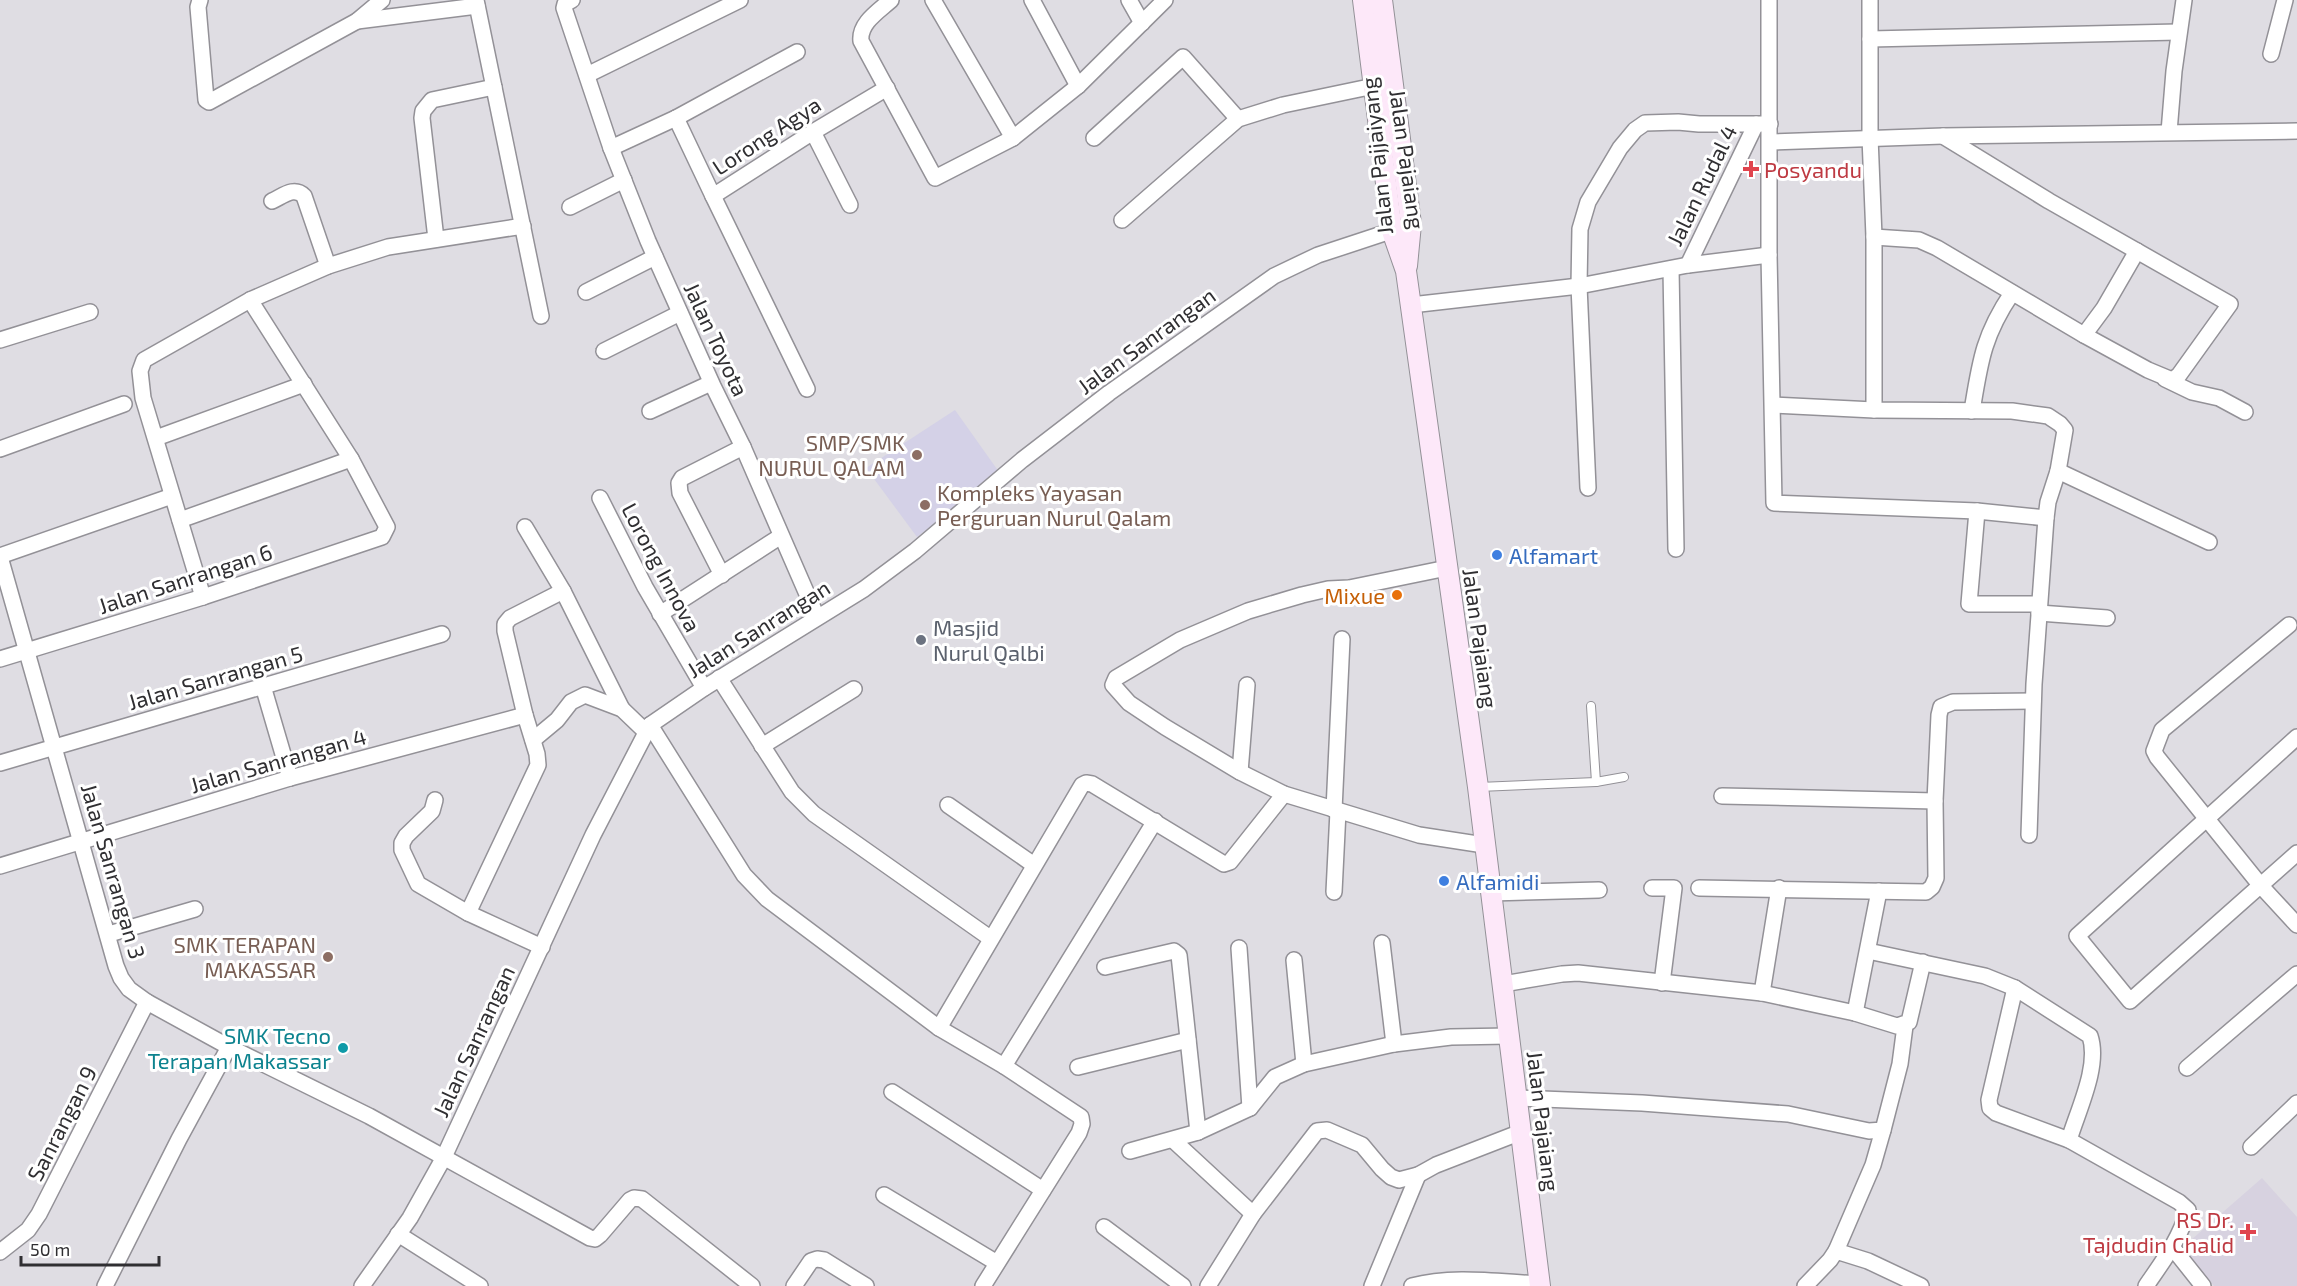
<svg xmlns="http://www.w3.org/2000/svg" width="2297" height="1286" font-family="'Exo 2',sans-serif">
  <rect width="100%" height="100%" fill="#dfdde3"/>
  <!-- built -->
  <path fill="#d7d2e0" d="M2262 1178 2297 1217V1286H2214L2183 1247Z"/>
  <!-- education -->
  <path fill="#d4d1e7" d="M955 410 999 472 917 537 866 468Z"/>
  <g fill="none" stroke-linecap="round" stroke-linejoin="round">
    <!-- service casing -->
    <g stroke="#939197" stroke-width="10">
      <g id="service">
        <path d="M1591 706 1596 782"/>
        <path d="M1479 787 1596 782 1624 777"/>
      </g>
    </g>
    <!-- minor casing -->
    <g stroke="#939197" stroke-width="18">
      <g id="minor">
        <path d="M200 0 198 7 206 100 209 102 357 21 382 0"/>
        <path d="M476 0 541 316"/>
        <path d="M572 0 565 4 564 8 611 148 648 241 713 386 743 447 817 617"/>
        <path d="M891 0C879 11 859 23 861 41L935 178 1013 138 1078 86 1165 0"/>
        <path d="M933 0 1013 138"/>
        <path d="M1032 0 1078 86"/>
        <path d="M1129 0 1142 23"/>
        <path d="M1769 0V255L1774 503 1977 511 2046 518"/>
        <path d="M1870 0V137L1874 237V410"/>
        <path d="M357 21 477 6"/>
        <path d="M1870 39 2178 32"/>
        <path d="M2271 54 2285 0"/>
        <path d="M587 75 740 0"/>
        <path d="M676 118 713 196 813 132 887 88"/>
        <path d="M813 132 850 205"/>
        <path d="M2169 132 2174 71 2184 0"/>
        <path d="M1943 136 2049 201 2230 304 2179 375 2172 380 2148 370 2084 335"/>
        <path d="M1094 138 1183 57 1238 119"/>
        <path d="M1770 142 1943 136 2297 131"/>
        <path d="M611 148 676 118 797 52"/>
        <path d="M713 196 807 389"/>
        <path d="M272 201C283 196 294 186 304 196L328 266"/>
        <path d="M570 207 624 180"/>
        <path d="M1122 220 1238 119 1283 105 1374 86"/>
        <path d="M1874 237 1919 240 1937 248 2084 335 2104 308 2137 251"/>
        <path d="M436 239 422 118 423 111 432 100 494 87"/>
        <path d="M1688 265 1756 124"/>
        <path d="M1671 269 1676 549"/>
        <path d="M586 292 655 257"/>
        <path d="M1411 305 1579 286 1688 265 1769 255"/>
        <path d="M0 340 90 312"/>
        <path d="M604 351 680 313"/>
        <path d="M2165 379 2192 392 2219 398 2245 412"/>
        <path d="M1773 405 1874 410 2012 411 2048 416 2060 424 2065 430 2058 471 2048 502 2046 518 2034 684 2029 835"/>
        <path d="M650 411 711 383"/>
        <path d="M1972 411C1980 362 1983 336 2012 293"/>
        <path d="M156 438 304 384"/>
        <path d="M0 449 124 404"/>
        <path d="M2058 471 2209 542"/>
        <path d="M1588 488 1579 286 1580 229 1588 202 1620 148 1635 130 1645 123 1678 122 1699 124H1770"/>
        <path d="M600 498 645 587 704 688"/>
        <path d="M1977 511 1969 604H2039"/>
        <path d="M180 520 351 459"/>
        <path d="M525 527 563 591 510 618 505 624V631L525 715 537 754 538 765 468 913 542 947"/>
        <path d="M0 556 172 496"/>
        <path d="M0 557 116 966 121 978 129 989 147 1002 229 1047 369 1116 590 1238 595 1239 600 1235 630 1200 634 1198 642 1199 752 1286"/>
        <path d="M1447 568 1349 588 1328 589 1302 595 1248 611 1180 640 1116 678 1113 685 1129 703 1165 727 1240 772 1284 794 1419 835 1484 845"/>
        <path d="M722 575 680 493 679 483 682 478 743 447"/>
        <path d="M563 591 622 709"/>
        <path d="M203 597 143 398 140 371 144 360 250 300 328 266 388 247 523 226"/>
        <path d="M2039 613 2107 618"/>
        <path d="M660 614 781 536"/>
        <path d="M2289 625 2162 730 2154 751 2157 757 2261 886 2297 925"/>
        <path d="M0 659 203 597 382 537 387 527 351 459 250 300"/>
        <path d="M719 678 792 792 814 814 990 938"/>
        <path d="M263 686 290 778"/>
        <path d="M650 725 744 875 767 899 939 1028 1004 1066 1081 1117 1082 1124 1079 1133 983 1286"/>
        <path d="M2297 737 2077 936 2130 1001 2297 853"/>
        <path d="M533 740 557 720 571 702 585 695 622 709 646 732"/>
        <path d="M762 746 854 689"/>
        <path d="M0 763 442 634"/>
        <path d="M1240 772 1247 685"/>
        <path d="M1722 796 1935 801"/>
        <path d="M435 800 432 811 406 836 402 843V850L418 884 468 913"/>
        <path d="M948 805 1034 865"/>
        <path d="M1334 810 1342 639"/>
        <path d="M0 866 290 778 525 715"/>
        <path d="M1652 888H1674L1662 983"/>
        <path d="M1699 888 1926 892 1932 887 1936 878 1935 801 1939 715 1941 707 1953 702 2033 701"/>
        <path d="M1334 892 1338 811"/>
        <path d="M1491 893 1599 890"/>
        <path d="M109 934 195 909"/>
        <path d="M1382 943 1394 1044"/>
        <path d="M1239 948 1250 1108"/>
        <path d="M1868 951 1985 976 2015 988 2090 1036C2100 1066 2078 1110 2069 1140"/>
        <path d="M1294 960 1304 1064"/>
        <path d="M1105 967 1174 951 1179 955 1198 1132"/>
        <path d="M1503 984 1562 974 1578 973 1762 993 1855 1013 1897 1026 1909 1022 1923 962"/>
        <path d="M2015 988 1989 1100 1990 1108 1996 1113 2069 1140 2179 1202 2188 1210C2180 1239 2163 1261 2146 1286"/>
        <path d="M1762 993 1779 888"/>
        <path d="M1855 1013 1879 891"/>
        <path d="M939 1028 1082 785 1086 783 1092 784 1224 864 1230 862 1284 794"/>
        <path d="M1004 1066 1155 821"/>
        <path d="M1078 1067 1188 1040"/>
        <path d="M2187 1068 2297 974"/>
        <path d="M892 1092 1043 1190"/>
        <path d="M1517 1098 1642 1103 1788 1114 1869 1131 1883 1130 1900 1064 1905 1026"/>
        <path d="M1173 1140 1253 1214"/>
        <path d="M2251 1147 2297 1103"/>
        <path d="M1130 1151 1198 1132 1250 1108 1275 1077 1304 1064 1394 1044 1451 1037 1509 1036"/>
        <path d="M884 1195 997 1263"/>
        <path d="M1104 1227 1183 1286"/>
        <path d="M398 1234 480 1286"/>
        <path d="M2172 1247 2203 1286"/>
        <path d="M1836 1251 1873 1165 1883 1130"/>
        <path d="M0 1252 28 1230 39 1214 147 1002"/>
        <path d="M105 1286 179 1139 229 1047"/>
        <path d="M362 1286 410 1218 443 1159 593 835 650 725 704 688 864 589 915 551 1022 460 1109 393 1274 276 1318 255 1400 228"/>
        <path d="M794 1286 811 1261 817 1259 824 1260 866 1286"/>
        <path d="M1208 1286 1253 1214 1317 1131 1327 1130 1362 1145 1382 1169 1391 1177 1399 1180 1418 1175 1436 1165 1521 1132"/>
        <path d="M1372 1286 1418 1175"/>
        <path d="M1412 1286C1452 1275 1498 1282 1539 1284"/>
        <path d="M1805 1286 1830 1260 1836 1251 1868 1261 1921 1286"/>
      </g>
    </g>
    <!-- secondary casing -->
    <g stroke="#939197" stroke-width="22">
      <g id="secondary">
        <path d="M1363 0 1392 231 1406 271 1478 787 1540 1286"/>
        <path d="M1382 0 1411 224 1407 266"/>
      </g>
    </g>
    <!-- service -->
    <use href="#service" stroke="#fff" stroke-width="8"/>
    <!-- minor -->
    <use href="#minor" stroke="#fff" stroke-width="15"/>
    <!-- secondary -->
    <use href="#secondary" stroke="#fde8f9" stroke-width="20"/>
  </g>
  <!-- markers -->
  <g fill="#e0444e" stroke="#fff" stroke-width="2">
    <path d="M1748 160h6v6h6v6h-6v6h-6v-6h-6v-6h6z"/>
    <path d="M2245 1223h6v6h6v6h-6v6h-6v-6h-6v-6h6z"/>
  </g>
  <g fill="#8d6e63" stroke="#fff" stroke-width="2">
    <circle cx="917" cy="455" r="6"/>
    <circle cx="925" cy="505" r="6"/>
    <circle cx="328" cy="957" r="6"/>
  </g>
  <g fill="#3f7fe0" stroke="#fff" stroke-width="2">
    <circle cx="1497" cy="555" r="6"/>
    <circle cx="1444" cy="881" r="6"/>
  </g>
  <circle fill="#e8710a" stroke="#fff" stroke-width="2" cx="1397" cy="595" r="6"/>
  <circle fill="#6b7280" stroke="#fff" stroke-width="2" cx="921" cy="640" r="6"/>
  <circle fill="#0f9aa8" stroke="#fff" stroke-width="2" cx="343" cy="1048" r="6"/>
  <g text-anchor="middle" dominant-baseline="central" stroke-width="6" stroke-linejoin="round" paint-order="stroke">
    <!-- street labels -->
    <g font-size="22" fill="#302f32" stroke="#fff">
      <text transform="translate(766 135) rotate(-33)">Lorong Agya</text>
      <text transform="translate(1376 156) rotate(-96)">Jalan Pajjaiyang</text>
      <text transform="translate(1408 159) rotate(82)">Jalan Pajaiang</text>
      <text transform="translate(1701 185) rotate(-64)">Jalan Rudal 4</text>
      <text transform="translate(717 339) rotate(65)">Jalan Toyota</text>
      <text transform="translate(1146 340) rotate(-36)">Jalan Sanrangan</text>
      <text transform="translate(662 567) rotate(62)">Lorong Innova</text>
      <text transform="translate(185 578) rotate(-18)">Jalan Sanrangan 6</text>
      <text transform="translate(758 628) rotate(-32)">Jalan Sanrangan</text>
      <text transform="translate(1481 638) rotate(82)">Jalan Pajaiang</text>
      <text transform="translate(215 677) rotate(-16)">Jalan Sanrangan 5</text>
      <text transform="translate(278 760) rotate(-16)">Jalan Sanrangan 4</text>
      <text transform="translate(114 871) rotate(74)">Jalan Sanrangan 3</text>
      <text transform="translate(473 1041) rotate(-65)">Jalan Sanrangan</text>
      <text transform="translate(1544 1121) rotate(83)">Jalan Pajaiang</text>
      <text transform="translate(61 1123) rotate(-63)">Sanrangan 9</text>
    </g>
    <!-- health labels -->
    <g font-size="22" fill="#be3a42" stroke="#fff" text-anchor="start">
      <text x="1764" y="169">Posyandu</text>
      <text x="2234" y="1219" text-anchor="end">RS Dr.<tspan x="2234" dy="25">Tajdudin Chalid</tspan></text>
    </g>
    <!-- education labels -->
    <g font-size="22" fill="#785e54" stroke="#fff" text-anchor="end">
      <text x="905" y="442">SMP/SMK<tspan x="905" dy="25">NURUL QALAM</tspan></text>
      <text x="937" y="492" text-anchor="start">Kompleks Yayasan<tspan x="937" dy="25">Perguruan Nurul Qalam</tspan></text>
      <text x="316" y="944">SMK TERAPAN<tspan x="316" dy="25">MAKASSAR</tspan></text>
    </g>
    <!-- shop labels -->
    <g font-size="22" fill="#366cbe" stroke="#fff" text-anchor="start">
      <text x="1509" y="555">Alfamart</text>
      <text x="1456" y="881">Alfamidi</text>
    </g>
    <!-- food labels -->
    <g font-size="22" fill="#c56008" stroke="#fff" text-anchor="end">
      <text x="1385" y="595">Mixue</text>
    </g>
    <!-- worship labels -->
    <g font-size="22" fill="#5b616d" stroke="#fff" text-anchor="start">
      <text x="933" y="627">Masjid<tspan x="933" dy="25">Nurul Qalbi</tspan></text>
    </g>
    <!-- culture labels -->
    <g font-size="22" fill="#0d838f" stroke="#fff" text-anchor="end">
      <text x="331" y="1035">SMK Tecno<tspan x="331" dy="25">Terapan Makassar</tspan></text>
    </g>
  </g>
  <!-- scale -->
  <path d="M21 1256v9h138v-9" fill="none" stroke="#302f32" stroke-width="3"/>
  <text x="30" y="1256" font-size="18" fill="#302f32" stroke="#ffffff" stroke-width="4.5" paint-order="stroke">50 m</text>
</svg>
